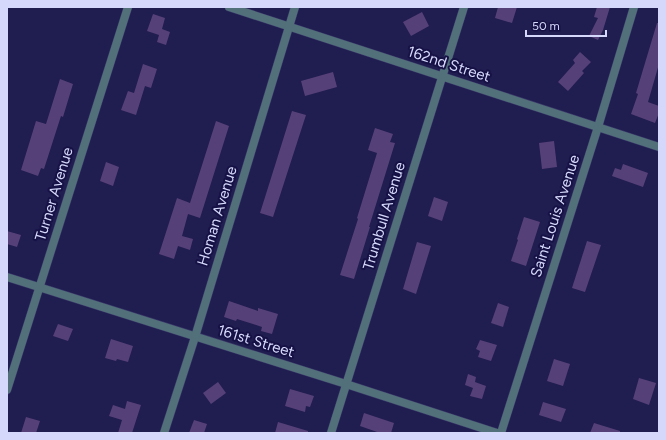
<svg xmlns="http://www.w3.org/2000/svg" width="666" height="440" font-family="Figtree,sans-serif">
  <rect width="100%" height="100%" fill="#201d51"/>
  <!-- building -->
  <g fill="#564078">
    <path d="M498 7H517L512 23 495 18Z"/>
    <path d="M597 7H610L603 30 598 40 589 36 598 18 594 17Z"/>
    <path d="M422 12 429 26 411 36 403 22Z"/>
    <path d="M153 14 165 18 162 29 170 32 166 45 157 42 159 35 147 31Z"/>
    <path d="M657 23H659V64L648 102 659 106V113L655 123 631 114 638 94 636 93Z"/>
    <path d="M580 52 591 62 582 71 584 73 568 91 558 82 575 63 573 60Z"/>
    <path d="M143 64 157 69 151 88 145 86 136 115 121 110 128 91 134 93Z"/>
    <path d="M333 72 337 87 305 96 301 81Z"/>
    <path d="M60 79 73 84 63 117 61 116 44 169 41 168 38 176 21 170 36 121 46 124Z"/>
    <path d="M292 111 306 115 273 217 260 213 266 194Z"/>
    <path d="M216 121 229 126 200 218 188 214 182 236 193 239 190 250 178 246 174 259 159 254 177 198 190 203Z"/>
    <path d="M375 128 393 134 390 142 395 143 369 227H370L354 279 340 275 358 219 357 218 377 153 368 150Z"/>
    <path d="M554 141 557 167 542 169 539 143Z"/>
    <path d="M106 162 119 167 113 186 100 181Z"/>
    <path d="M623 164 648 173 643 187 612 176 615 168 621 170Z"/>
    <path d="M434 197 448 202 442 221 428 216Z"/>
    <path d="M524 217 540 222 526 266 511 261 518 240 517 239Z"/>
    <path d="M7 231 21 235 17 247 7 244Z"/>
    <path d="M587 241 601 245 585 292 572 288Z"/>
    <path d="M417 242 431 246 416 294 403 289Z"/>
    <path d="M229 301 258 311V308L278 314 272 334 261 331 262 327 253 324 237 319 236 321 224 317Z"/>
    <path d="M498 303 509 307 503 327 491 323Z"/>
    <path d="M58 324 73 329 68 341 53 336Z"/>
    <path d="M111 339 133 346 128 362 117 359 116 361 105 358Z"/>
    <path d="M480 340 497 345 491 361 478 357 480 351 476 349Z"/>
    <path d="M554 359 570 364 563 386 547 381Z"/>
    <path d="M468 374 476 377 475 382 486 386 482 399 470 396 473 388 465 385Z"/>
    <path d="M639 378 656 383 649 405 633 399Z"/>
    <path d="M218 382 226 393 211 404 203 393Z"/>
    <path d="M290 389 314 396 310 407 306 406 305 412 285 406Z"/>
    <path d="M127 401 141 405 132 433H118L122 420 109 416 113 405 125 409Z"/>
    <path d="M543 402 566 409 561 422 539 415Z"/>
    <path d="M364 413 394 423 391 433H380L360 426Z"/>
    <path d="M26 417 40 421 36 433H21Z"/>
    <path d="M194 420 207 424 204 433H189Z"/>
    <path d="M278 422 308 431V433H275Z"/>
    <path d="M594 423 620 431V433H590Z"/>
  </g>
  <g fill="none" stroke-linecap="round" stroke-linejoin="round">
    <!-- minor casing -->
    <g stroke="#393769" stroke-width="9">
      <g id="minor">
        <path d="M229 7 659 147"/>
        <path d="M7 277 346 384 497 433"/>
        <path d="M7 390 128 7"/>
        <path d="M164 433 195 337 295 7"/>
        <path d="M331 433 464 7"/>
        <path d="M501 433 598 127 634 7"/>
      </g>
    </g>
    <!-- minor -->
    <use href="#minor" stroke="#52707a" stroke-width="8"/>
  </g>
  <g text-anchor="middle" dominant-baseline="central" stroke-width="4" stroke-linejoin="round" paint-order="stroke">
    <!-- street labels -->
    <g font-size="15" fill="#d5d8fa" stroke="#171246">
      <text transform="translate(449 64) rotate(18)">162nd Street</text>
      <text transform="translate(54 194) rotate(-73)">Turner Avenue</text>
      <text transform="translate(217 216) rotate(-73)">Homan Avenue</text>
      <text transform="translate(384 216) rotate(-73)">Trumbull Avenue</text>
      <text transform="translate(555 216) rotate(-72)">Saint Louis Avenue</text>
      <text transform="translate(256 341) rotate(17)">161st Street</text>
    </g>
  </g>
  <!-- border -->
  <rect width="666" height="440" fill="none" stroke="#d5d8fa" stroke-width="16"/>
  <!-- scale -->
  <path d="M526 30v6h80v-6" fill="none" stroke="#d5d8fa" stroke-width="2"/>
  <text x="532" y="30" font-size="12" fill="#d5d8fa" stroke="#171246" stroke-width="3" paint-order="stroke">50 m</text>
</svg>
